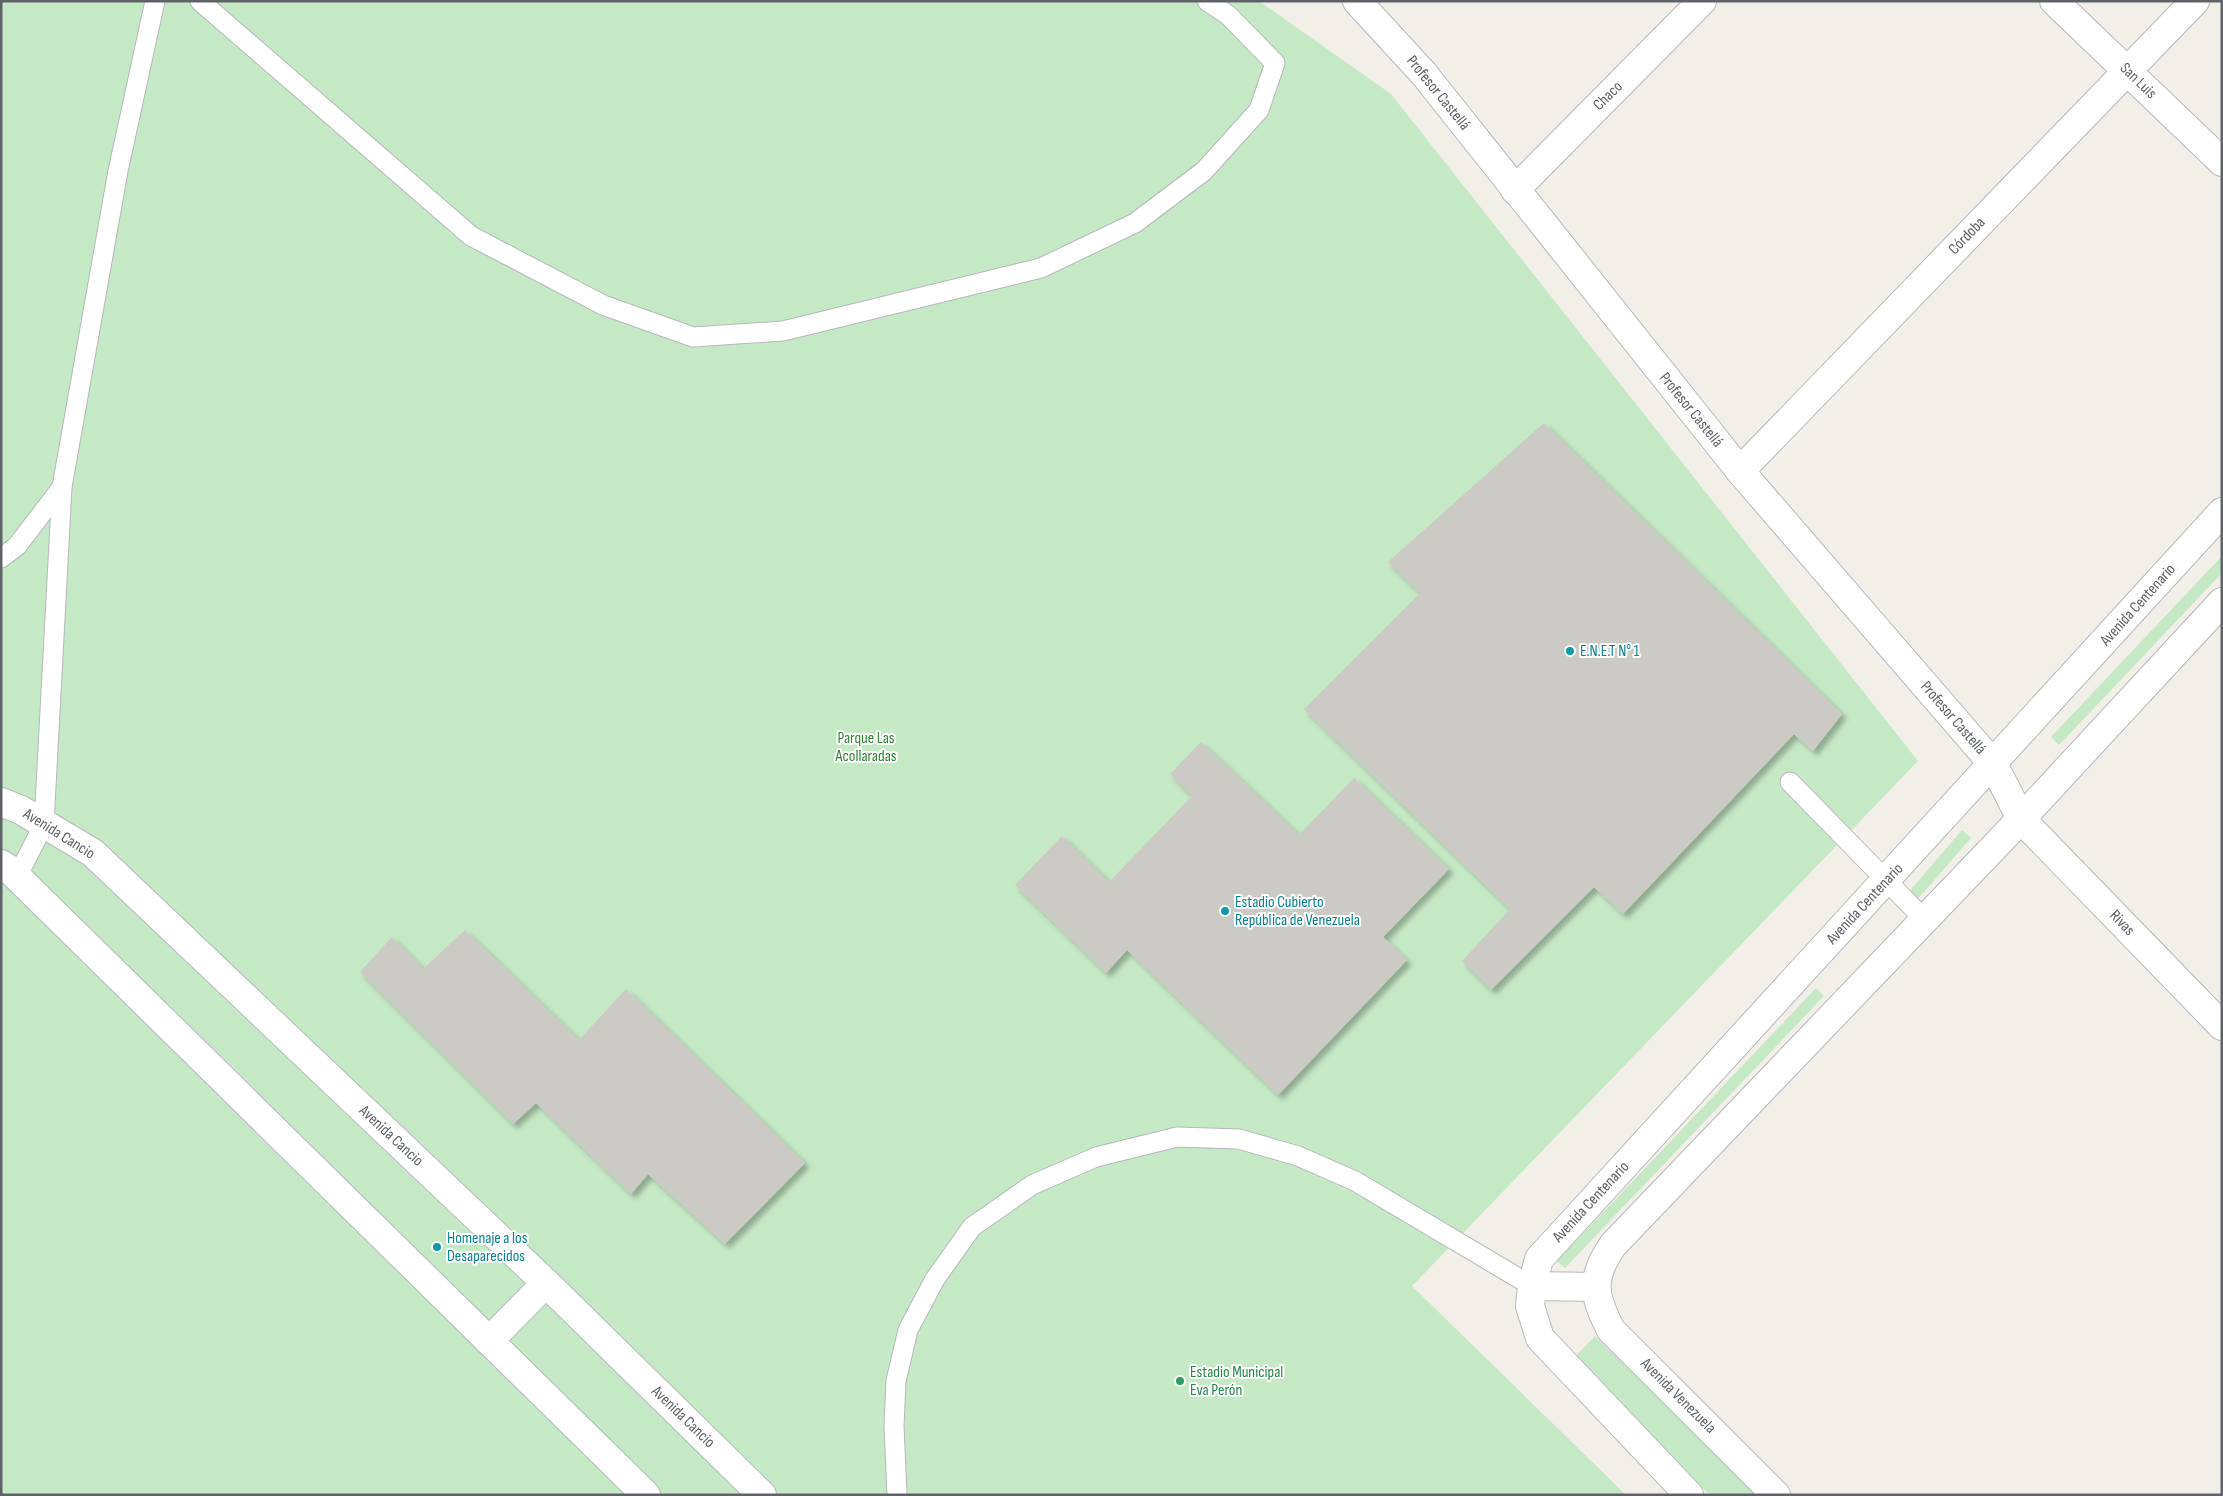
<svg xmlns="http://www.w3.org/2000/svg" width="2223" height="1496" font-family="'Sofia Sans Condensed',sans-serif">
  <defs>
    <filter id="shadow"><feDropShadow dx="4.5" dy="4.5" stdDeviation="2.5" flood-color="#0004"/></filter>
  </defs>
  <rect width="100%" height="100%" fill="#f1efe8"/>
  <!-- green -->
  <g fill="#c5e8c5">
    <path d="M1 1H1259L1391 94 1918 761 1412 1286 1626 1495H1Z"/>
    <path d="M2222 556V573L2059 745 2051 737Z"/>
    <path d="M1962 830 1971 838 1916 901 1908 893Z"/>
    <path d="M1816 988 1824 996 1565 1268 1557 1261Z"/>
    <path d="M1595 1336 1760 1495H1710L1571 1361Z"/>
  </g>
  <!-- building -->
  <g fill="#cccac5" filter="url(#shadow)">
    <path d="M1544 423 1842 714 1813 751 1794 734 1623 914 1594 887 1491 990 1462 961 1510 909 1304 709 1420 593 1388 562Z"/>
    <path d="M1201 742 1299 835 1354 778 1449 869 1383 937 1407 960 1278 1095 1127 950 1106 973 1015 885 1062 836 1109 882 1192 796 1170 774Z"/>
    <path d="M465 930 579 1040 626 989 805 1163 725 1244 648 1174 631 1194 536 1103 513 1124 360 972 392 937 423 969Z"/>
  </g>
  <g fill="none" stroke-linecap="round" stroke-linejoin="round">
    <!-- service casing -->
    <g stroke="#b5b8bc" stroke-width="21">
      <g id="service">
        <path d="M200 1 471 236 603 305 693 337 783 331 1041 268 1135 223 1204 171 1259 110 1275 63 1228 15 1207 1"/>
        <path d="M1 558 17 546 62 487"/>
        <path d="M1790 782 1925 920"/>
        <path d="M17 877 44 824 62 487 118 171 155 1"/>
        <path d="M897 1495 894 1425 896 1381 908 1330 935 1279 972 1227 1032 1185 1096 1157 1177 1137 1239 1139 1298 1156 1355 1181 1532 1286"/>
      </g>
    </g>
    <!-- minor casing -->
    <g stroke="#b5b8bc" stroke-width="30">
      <g id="minor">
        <path d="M1357 1 1424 74 1740 471 1993 764 2006 789"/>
        <path d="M2054 1 2222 162"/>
        <path d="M1515 190 1702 1"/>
        <path d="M1740 471 2195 1"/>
        <path d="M2021 819 2222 1026"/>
      </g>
    </g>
    <!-- tertiary casing -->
    <g stroke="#b5b8bc" stroke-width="30">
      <g id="tertiary">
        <path d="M2006 789 2021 819"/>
        <path d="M1532 1286 1596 1287"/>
        <path d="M1689 1495 1540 1338 1530 1306 1532 1286 1539 1259 2222 512"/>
        <path d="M1776 1495 1611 1330C1593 1295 1590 1278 1613 1245L2021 819 2222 602"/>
      </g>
    </g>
    <!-- secondary casing -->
    <g stroke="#b6babf" stroke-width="30">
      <g id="secondary">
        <path d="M1 802 21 810 93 853 546 1283 762 1495"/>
        <path d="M1 864 9 869 646 1495"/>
        <path d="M489 1341 546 1283"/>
      </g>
    </g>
    <!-- service -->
    <use href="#service" stroke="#fff" stroke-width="19"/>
    <!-- minor -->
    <use href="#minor" stroke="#fff" stroke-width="28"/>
    <!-- tertiary -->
    <use href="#tertiary" stroke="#fff" stroke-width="28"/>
    <!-- secondary -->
    <use href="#secondary" stroke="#fff" stroke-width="28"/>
  </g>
  <!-- markers -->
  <g fill="#0f9aa8" stroke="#fff" stroke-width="2">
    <circle cx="1570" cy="651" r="5"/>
    <circle cx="1225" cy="911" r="5"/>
    <circle cx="437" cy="1247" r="5"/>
  </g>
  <circle fill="#2e9e5b" stroke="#fff" stroke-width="2" cx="1180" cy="1381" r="5"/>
  <g text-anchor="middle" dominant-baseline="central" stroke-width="4" stroke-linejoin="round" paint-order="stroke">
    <!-- street labels -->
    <g font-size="16" fill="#5f6368" stroke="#fff">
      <text transform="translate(2138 81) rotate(44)">San Luis</text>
      <text transform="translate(1438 93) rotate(51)">Profesor Castellá</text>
      <text transform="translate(1608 96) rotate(-45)">Chaco</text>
      <text transform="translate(1967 236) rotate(-46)">Córdoba</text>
      <text transform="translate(1691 410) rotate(51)">Profesor Castellá</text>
      <text transform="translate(2138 605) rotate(-48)">Avenida Centenario</text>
      <text transform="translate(1953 718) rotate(49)">Profesor Castellá</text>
      <text transform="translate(59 834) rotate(32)">Avenida Cancio</text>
      <text transform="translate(1865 904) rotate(-47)">Avenida Centenario</text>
      <text transform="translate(2122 923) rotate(46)">Rivas</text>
      <text transform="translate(391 1136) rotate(43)">Avenida Cancio</text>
      <text transform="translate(1591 1202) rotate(-47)">Avenida Centenario</text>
      <text transform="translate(1678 1396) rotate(45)">Avenida Venezuela</text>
      <text transform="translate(683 1417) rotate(44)">Avenida Cancio</text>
    </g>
    <!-- culture labels -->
    <g font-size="16" fill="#0d838f" stroke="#fff" text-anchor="start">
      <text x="1580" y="651">E.N.E.T N° 1</text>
      <text x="1235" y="902">Estadio Cubierto<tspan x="1235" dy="18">República de Venezuela</tspan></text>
      <text x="447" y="1238">Homenaje a los<tspan x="447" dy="18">Desaparecidos</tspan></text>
    </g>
    <!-- park labels -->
    <g font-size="16" fill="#348238" stroke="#fff">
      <text x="866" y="738">Parque Las<tspan x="866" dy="18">Acollaradas</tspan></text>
    </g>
    <!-- leisure labels -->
    <g font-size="16" fill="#27864d" stroke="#fff" text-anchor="start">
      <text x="1190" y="1372">Estadio Municipal<tspan x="1190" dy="18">Eva Perón</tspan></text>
    </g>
  </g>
  <!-- border -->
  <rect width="2223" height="1496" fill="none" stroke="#5f6368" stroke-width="5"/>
</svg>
